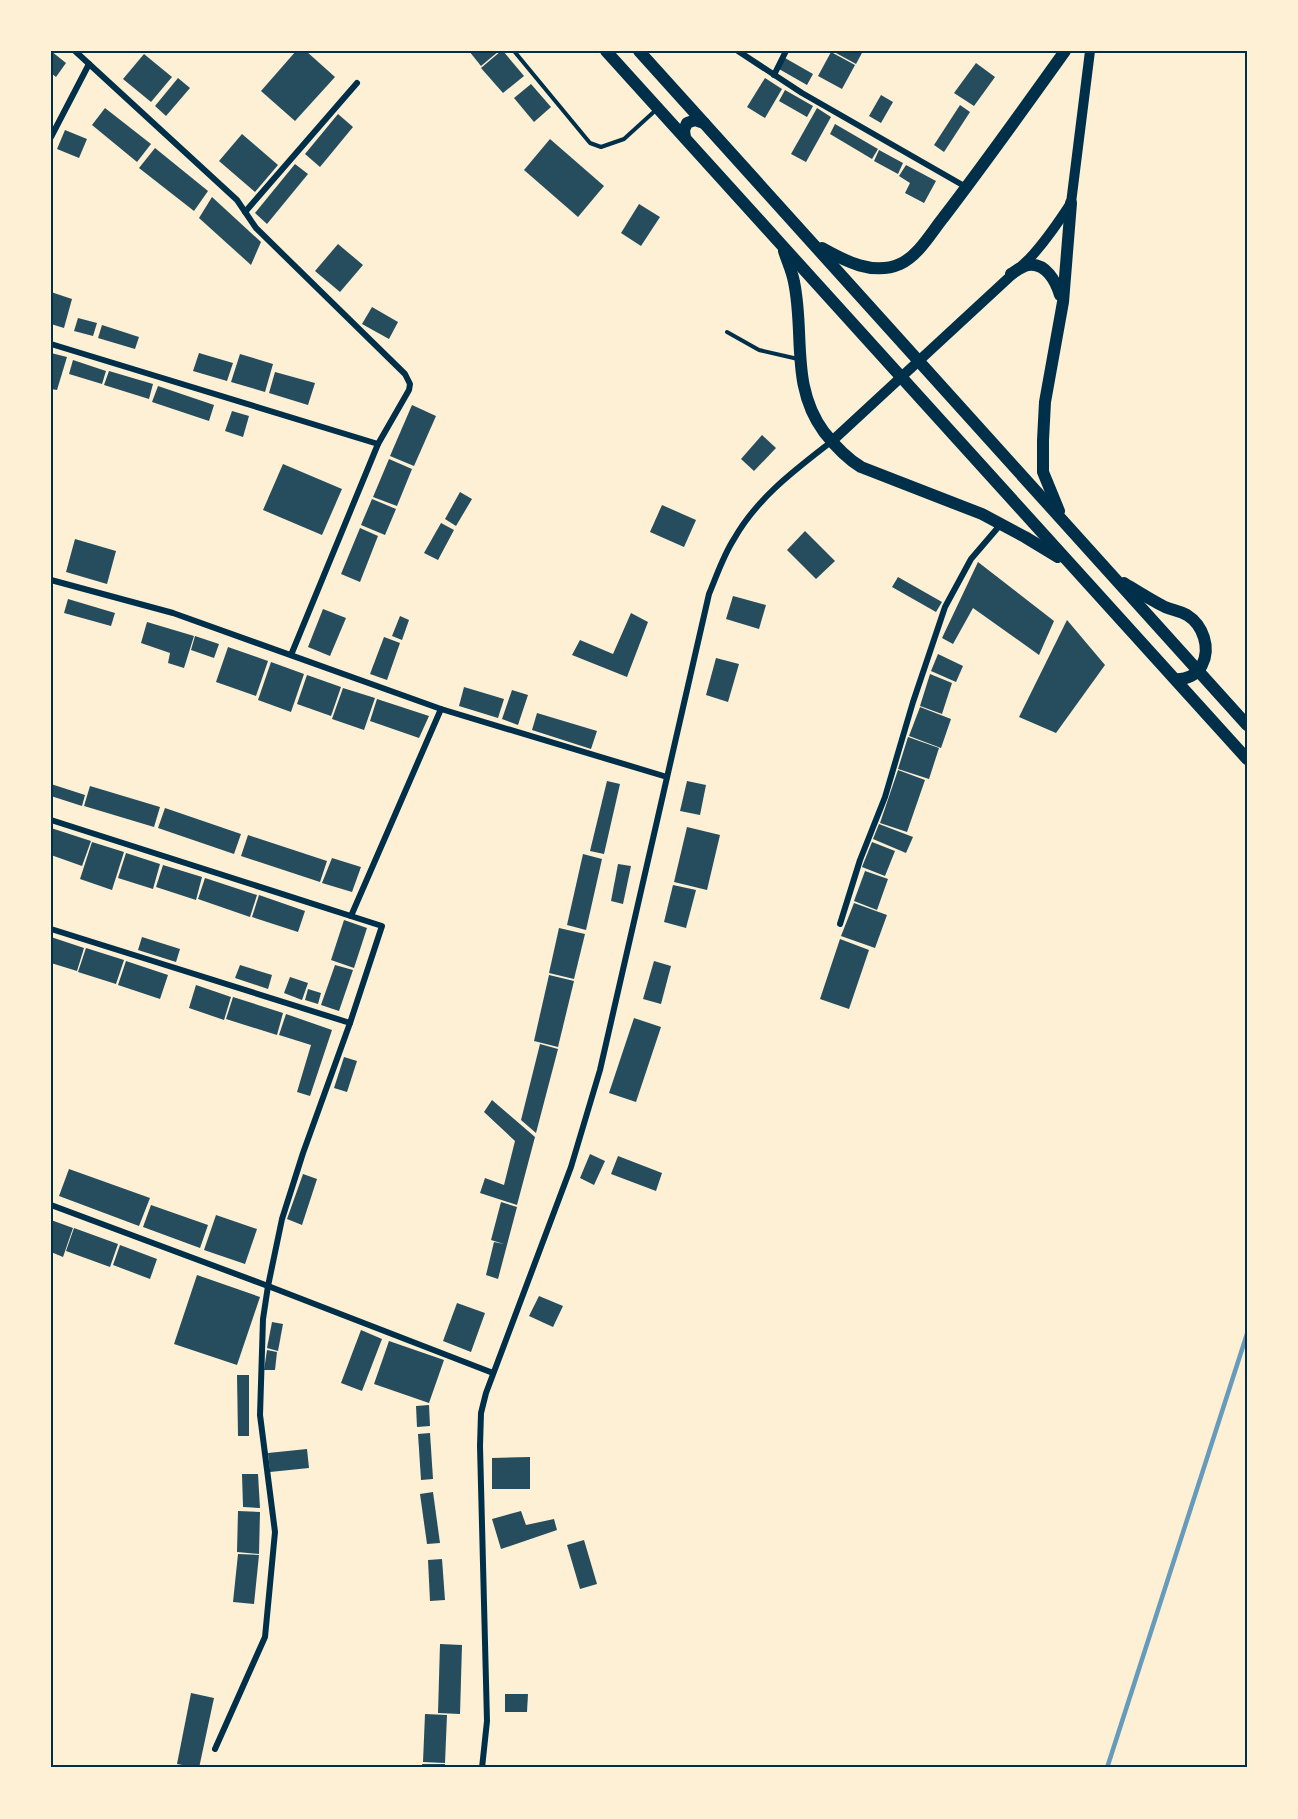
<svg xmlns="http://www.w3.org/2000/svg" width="1298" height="1819" font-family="Merriweather,serif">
  <rect width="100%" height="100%" fill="#fdf0d5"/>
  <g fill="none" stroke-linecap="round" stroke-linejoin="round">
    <!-- stream -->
    <path stroke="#669bbc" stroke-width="4.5" d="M1107 1768 1247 1334"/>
  </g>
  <!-- building -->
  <g fill="#264d5e">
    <path d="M51 51 66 63 56 77 51 73Z"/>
    <path d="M296 51H306L335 77 295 121 261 91Z"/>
    <path d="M469 51H499L481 66Z"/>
    <path d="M501 51H503L524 76 503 93 481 68Z"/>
    <path d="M838 51H863L856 64 836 53Z"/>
    <path d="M831 52 855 65 842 89 818 76Z"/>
    <path d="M144 54 172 77 151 102 123 79Z"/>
    <path d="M785 58 813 74 807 85 779 69Z"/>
    <path d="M976 63 995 77 974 106 954 93Z"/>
    <path d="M178 78 190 88 166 116 155 106Z"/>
    <path d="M765 78 782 89 765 118 747 107Z"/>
    <path d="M531 84 551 107 534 122 514 98Z"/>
    <path d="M785 90 813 106 807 117 779 101Z"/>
    <path d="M881 95 893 102 881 123 869 116Z"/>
    <path d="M960 105 970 112 944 152 934 145Z"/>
    <path d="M105 108 151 144 137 162 92 125Z"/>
    <path d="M817 108 831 117 806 162 791 154Z"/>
    <path d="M338 114 353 127 320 167 305 154Z"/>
    <path d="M835 124 878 149 872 159 830 134Z"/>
    <path d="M65 130 87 139 79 158 57 149Z"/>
    <path d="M242 134 278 165 255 192 219 161Z"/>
    <path d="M550 139 604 186 578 217 524 170Z"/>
    <path d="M155 148 208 191 194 211 139 168Z"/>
    <path d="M879 150 903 163 898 174 874 161Z"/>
    <path d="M295 164 308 174 267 224 255 213Z"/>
    <path d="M906 165 936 181 924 203 905 193 910 183 899 176Z"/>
    <path d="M212 197 261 242 251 265 199 218Z"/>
    <path d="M639 204 660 217 641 246 621 233Z"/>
    <path d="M338 244 363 265 340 292 315 271Z"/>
    <path d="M51 292 72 299 64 328 51 324Z"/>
    <path d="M372 307 398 322 389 339 362 324Z"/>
    <path d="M78 318 97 323 93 336 74 331Z"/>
    <path d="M102 325 139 337 135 349 98 338Z"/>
    <path d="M51 353 67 357 57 390 51 389Z"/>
    <path d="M199 353 233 363 227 381 193 371Z"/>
    <path d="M240 354 273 364 265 392 231 382Z"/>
    <path d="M73 360 106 371 102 384 69 374Z"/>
    <path d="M109 371 153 384 149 399 104 385Z"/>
    <path d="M275 372 315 383 308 405 269 393Z"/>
    <path d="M158 386 214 405 209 421 152 402Z"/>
    <path d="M412 405 436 416 414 466 390 456Z"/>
    <path d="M232 411 249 416 243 437 225 431Z"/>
    <path d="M762 435 776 448 754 471 741 459Z"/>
    <path d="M389 459 412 469 397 506 373 497Z"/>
    <path d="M283 464 342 489 322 535 263 510Z"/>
    <path d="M460 492 472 499 456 526 445 519Z"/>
    <path d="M372 499 396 509 385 535 361 525Z"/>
    <path d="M662 505 696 520 684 547 650 532Z"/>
    <path d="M441 523 454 530 438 560 424 553Z"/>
    <path d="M360 528 378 536 360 582 341 574Z"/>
    <path d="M805 531 835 561 816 579 787 550Z"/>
    <path d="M75 539 116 551 107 584 66 572Z"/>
    <path d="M978 562 1054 621 1039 655 973 608 953 644 942 638Z"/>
    <path d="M898 577 942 602 936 612 892 587Z"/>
    <path d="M733 596 766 605 759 629 726 619Z"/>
    <path d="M68 599 115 613 111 626 64 613Z"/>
    <path d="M323 609 346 618 330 656 308 647Z"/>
    <path d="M631 613 648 622 627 677 572 655 580 640 613 654Z"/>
    <path d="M400 616 409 620 402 640 392 636Z"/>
    <path d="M1067 620 1105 665 1056 733 1019 717Z"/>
    <path d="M147 622 194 636 184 668 168 663 170 653 141 643Z"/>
    <path d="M195 636 219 644 214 658 191 650Z"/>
    <path d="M384 637 400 643 387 680 370 674Z"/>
    <path d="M228 647 268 661 256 696 216 682Z"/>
    <path d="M938 654 963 666 956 682 931 671Z"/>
    <path d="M716 658 739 664 728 702 706 695Z"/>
    <path d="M271 662 304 674 291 712 258 700Z"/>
    <path d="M930 674 952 683 942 714 920 706Z"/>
    <path d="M307 675 341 687 331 716 297 704Z"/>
    <path d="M464 687 504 699 498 718 459 706Z"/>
    <path d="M343 688 375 698 364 730 332 719Z"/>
    <path d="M512 690 528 695 518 725 502 719Z"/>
    <path d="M377 699 429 716 419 738 370 721Z"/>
    <path d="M920 707 951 719 941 748 909 736Z"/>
    <path d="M537 713 597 731 591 749 532 730Z"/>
    <path d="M908 737 939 748 929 779 898 769Z"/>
    <path d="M898 770 925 780 907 832 880 823Z"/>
    <path d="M607 781 620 784 604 854 590 851Z"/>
    <path d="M687 781 706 785 700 815 680 811Z"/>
    <path d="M51 784 85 795 82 806 51 796Z"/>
    <path d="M90 786 160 807 154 827 84 806Z"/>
    <path d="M165 808 241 834 234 854 158 828Z"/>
    <path d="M879 824 913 837 906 853 873 839Z"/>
    <path d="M687 827 720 835 707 890 674 882Z"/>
    <path d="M51 828 91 841 82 866 51 855Z"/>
    <path d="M248 835 327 861 320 882 241 856Z"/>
    <path d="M92 842 124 852 112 890 80 879Z"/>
    <path d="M872 842 895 851 885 876 862 867Z"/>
    <path d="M126 853 160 864 153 889 118 878Z"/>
    <path d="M583 854 602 859 586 930 567 925Z"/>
    <path d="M332 858 361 867 352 892 322 883Z"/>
    <path d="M618 864 631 866 623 904 611 901Z"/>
    <path d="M163 865 202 877 196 900 156 887Z"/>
    <path d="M865 871 888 879 877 910 854 901Z"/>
    <path d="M205 878 257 895 250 917 198 899Z"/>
    <path d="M673 885 696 890 686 928 664 922Z"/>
    <path d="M259 895 305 911 298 932 252 917Z"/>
    <path d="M854 903 887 915 875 948 841 936Z"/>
    <path d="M344 920 367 928 354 968 331 960Z"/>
    <path d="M559 928 585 934 574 979 549 973Z"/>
    <path d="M51 937 84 948 77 971 51 963Z"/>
    <path d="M142 937 180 949 176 962 138 950Z"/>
    <path d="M840 939 869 950 849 1009 820 999Z"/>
    <path d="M86 948 124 960 116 984 78 972Z"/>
    <path d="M126 961 168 975 160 999 118 985Z"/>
    <path d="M654 961 671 966 661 1004 643 999Z"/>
    <path d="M240 965 272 975 268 989 235 978Z"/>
    <path d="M335 965 353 970 339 1011 321 1005Z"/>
    <path d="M549 975 574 981 558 1047 534 1041Z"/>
    <path d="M290 977 308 983 302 1000 284 993Z"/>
    <path d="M196 985 231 997 224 1020 189 1008Z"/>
    <path d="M308 989 321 993 318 1004 305 1000Z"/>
    <path d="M233 997 283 1013 277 1035 226 1019Z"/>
    <path d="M286 1014 332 1030 310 1096 297 1092 311 1045 279 1035Z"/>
    <path d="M634 1018 661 1027 636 1102 609 1093Z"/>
    <path d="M540 1044 558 1049 536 1133 521 1120Z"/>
    <path d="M344 1057 357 1061 347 1092 334 1088Z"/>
    <path d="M492 1100 535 1137 517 1205 480 1193 485 1178 504 1185 515 1141 484 1112Z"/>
    <path d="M590 1154 605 1161 594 1185 580 1178Z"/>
    <path d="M618 1156 662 1173 656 1191 611 1174Z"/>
    <path d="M69 1169 150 1198 139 1226 59 1196Z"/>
    <path d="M303 1174 317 1179 302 1225 287 1219Z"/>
    <path d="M501 1202 517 1207 498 1279 486 1275 494 1242 504 1244 491 1240Z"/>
    <path d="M151 1205 208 1225 200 1248 143 1227Z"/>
    <path d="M216 1215 257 1229 245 1264 204 1250Z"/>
    <path d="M51 1220 73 1228 63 1257 51 1252Z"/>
    <path d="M74 1228 118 1244 110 1267 66 1251Z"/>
    <path d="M120 1245 157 1259 150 1279 113 1265Z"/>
    <path d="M197 1275 260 1297 237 1365 174 1344Z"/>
    <path d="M539 1296 563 1306 553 1327 529 1316Z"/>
    <path d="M457 1303 485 1313 471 1352 443 1341Z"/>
    <path d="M272 1322 283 1324 278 1351 267 1348Z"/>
    <path d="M361 1330 382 1339 362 1391 341 1383Z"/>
    <path d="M389 1341 444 1360 429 1403 374 1384Z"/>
    <path d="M267 1350 277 1352 275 1370H264Z"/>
    <path d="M237 1375H249V1436H238Z"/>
    <path d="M429 1405 430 1426 417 1427 416 1406Z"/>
    <path d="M430 1433 433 1479 421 1480 418 1434Z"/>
    <path d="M307 1449 309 1468 270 1472 268 1453Z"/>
    <path d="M530 1457V1489H492V1458Z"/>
    <path d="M242 1474H258L260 1508 243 1507Z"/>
    <path d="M433 1492 440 1543 427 1544 420 1494Z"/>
    <path d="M238 1511 260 1512 259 1554 237 1552Z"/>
    <path d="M521 1511 526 1525 554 1519 557 1530 501 1549 492 1519Z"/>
    <path d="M584 1540 597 1584 580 1589 567 1545Z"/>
    <path d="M238 1554 259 1555 254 1604 233 1602Z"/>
    <path d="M442 1559 445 1600 430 1601 428 1560Z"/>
    <path d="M440 1644 462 1645 460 1714 438 1713Z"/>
    <path d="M191 1693 214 1698 199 1768 177 1764Z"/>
    <path d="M505 1694H528L527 1712H505Z"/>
    <path d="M425 1714 447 1715 445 1763 423 1762Z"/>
    <rect x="422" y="1764" width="23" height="4"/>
  </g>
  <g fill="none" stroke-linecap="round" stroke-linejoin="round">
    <!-- service -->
    <g stroke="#003049" stroke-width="4">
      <path d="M514 51 590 143 601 147 624 139 657 109"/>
      <path d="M727 332 759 350 798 359"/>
    </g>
    <!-- minor -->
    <g stroke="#003049" stroke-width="6">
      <path d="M75 51 237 200 256 228 405 374 410 384 409 390 378 444"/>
      <path d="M738 51 802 93 966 187"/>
      <path d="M774 75 786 51"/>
      <path d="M51 137 89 64"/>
      <path d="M245 212 357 83"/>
      <path d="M51 344 378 444 291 655"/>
      <path d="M51 580 173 613 441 709 667 777"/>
      <path d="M51 820 382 926 350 1023 303 1153 282 1219 268 1286 263 1319 260 1415 275 1532 265 1637 215 1749"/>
      <path d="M351 916 441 709"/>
      <path d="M840 924 860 860 885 797 913 702 945 607 971 559 1001 524"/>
      <path d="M51 929 350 1023"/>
      <path d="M51 1205 268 1286 493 1373"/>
      <path d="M482 1768 487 1721 480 1446 481 1413 486 1393 571 1167 600 1070 709 594C717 575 723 556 734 539 757 498 795 470 831 442"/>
    </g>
    <!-- secondary -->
    <path stroke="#003049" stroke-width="10" d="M831 442 1029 259C1046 241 1058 223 1071 203L1090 51"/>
    <!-- trunk -->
    <g stroke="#003049" stroke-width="12">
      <path d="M606 51 1247 759"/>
      <path d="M639 51 1247 725"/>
      <path d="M685 138 684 130 687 123 695 120 704 123"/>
      <path d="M822 248C845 261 873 276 900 264 918 256 931 233 943 218 985 163 1025 107 1065 51"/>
      <path d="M784 251C787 261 792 271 794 282 805 334 790 386 824 432 835 446 846 458 861 467L982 514 1025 537 1058 557"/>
      <path d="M1011 274C1016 271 1022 266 1028 265 1046 262 1056 282 1060 295"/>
      <path d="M1059 511 1043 472V440L1045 402 1063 302 1071 203"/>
      <path d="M1124 583C1137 591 1151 600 1165 607 1172 610 1180 611 1187 615 1203 625 1211 648 1202 665 1197 675 1186 680 1175 679"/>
    </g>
  </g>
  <!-- border -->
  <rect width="1298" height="1819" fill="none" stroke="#fdf0d5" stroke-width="105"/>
  <rect x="52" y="52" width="1194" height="1714" fill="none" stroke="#003049" stroke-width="2"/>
</svg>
